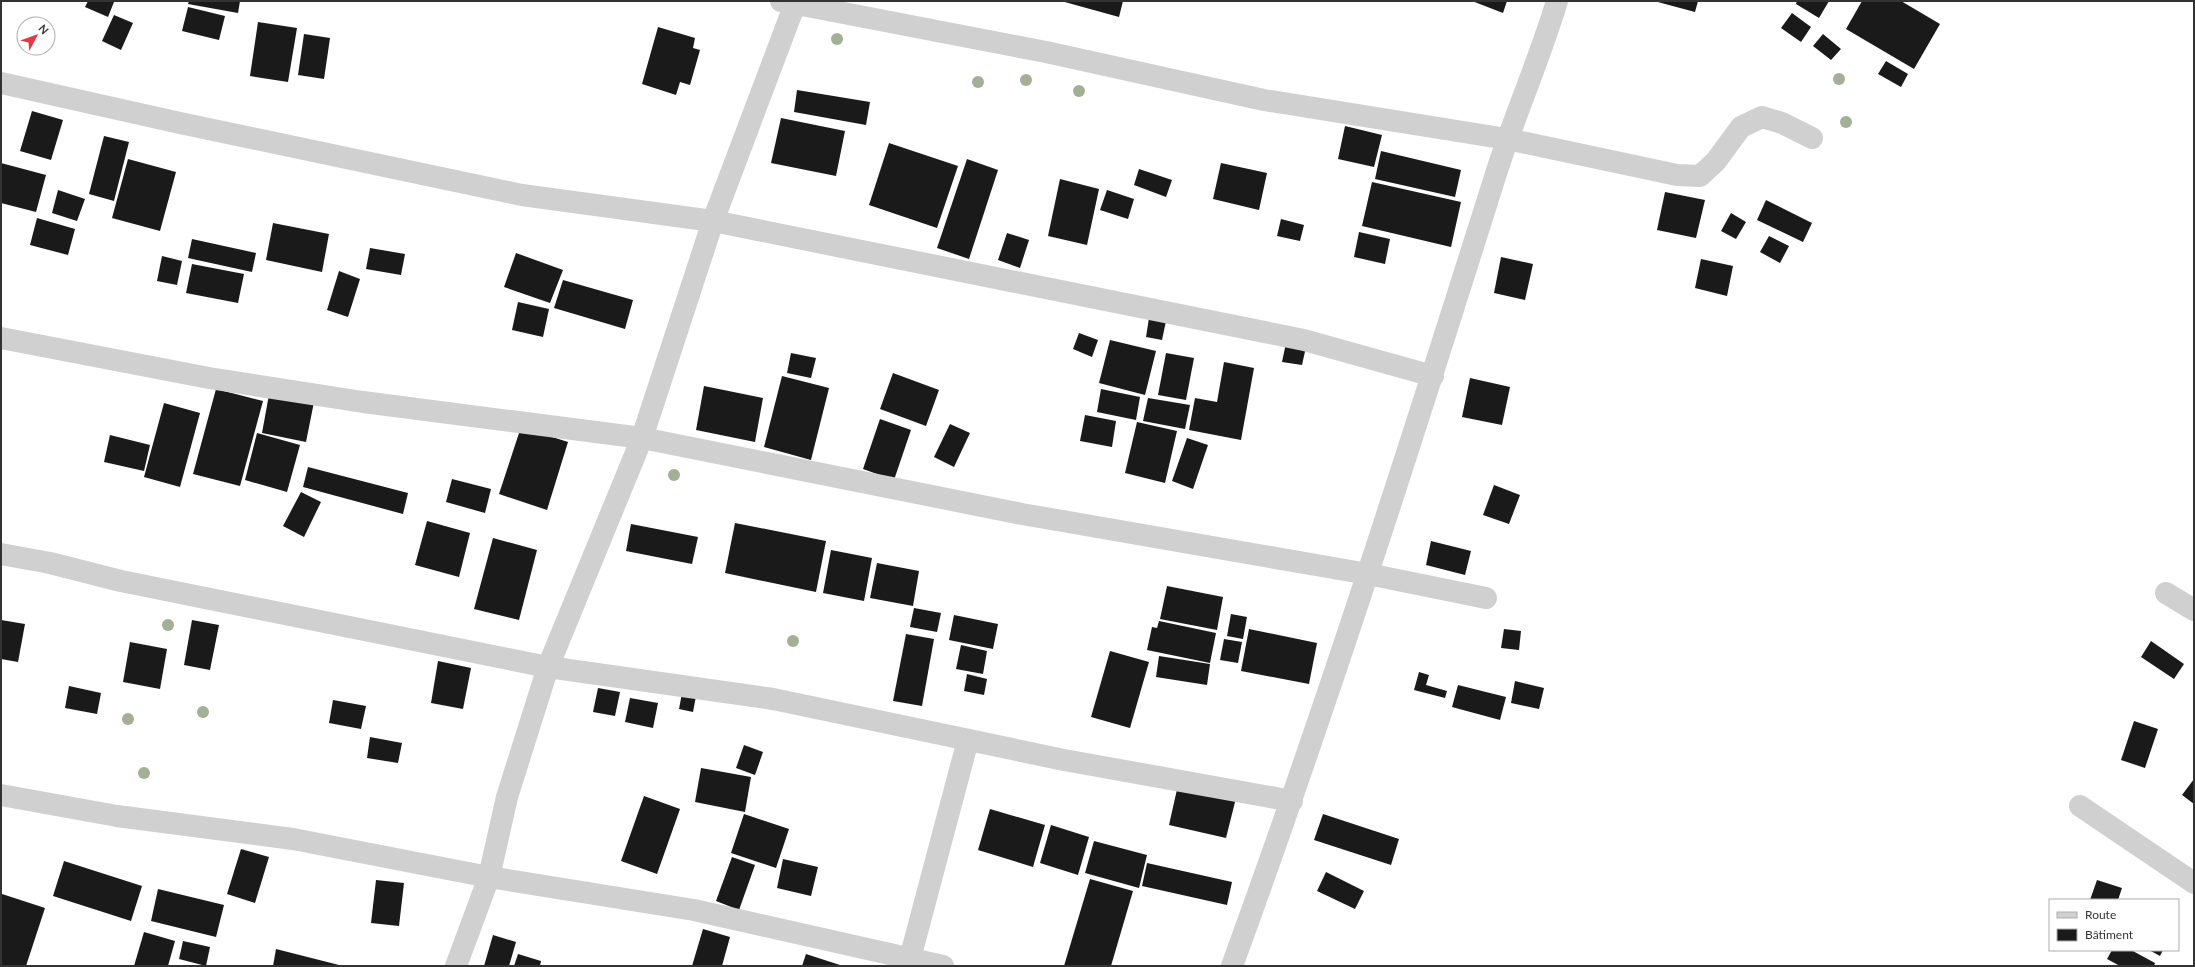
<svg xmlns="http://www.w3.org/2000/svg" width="2195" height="967" font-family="Lato,sans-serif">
  <rect width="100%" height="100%" fill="#fff"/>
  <!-- building -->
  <g fill="#1a1a1a">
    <path d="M88 1H112L114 2 108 17 85 7Z"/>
    <path d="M189 1H240L238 13 188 4Z"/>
    <path d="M1061 1H1123L1119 17Z"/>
    <path d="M1472 1H1507L1503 13Z"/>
    <path d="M1654 1H1698L1695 12Z"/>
    <path d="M1797 1H1829L1819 18 1796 4Z"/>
    <path d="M1862 1H1901L1940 24 1914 69 1846 29Z"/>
    <path d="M188 7 225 16 219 40 182 31Z"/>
    <path d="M1792 13 1811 27 1801 42 1781 28Z"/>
    <path d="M114 15 133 23 121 50 102 41Z"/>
    <path d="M258 22 297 28 288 82 250 76Z"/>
    <path d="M658 27 695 38 693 48 700 50 690 85 680 82 676 95 642 84Z"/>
    <path d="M304 34 330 38 324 79 298 75Z"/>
    <path d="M1823 34 1841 49 1831 60 1813 46Z"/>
    <path d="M1886 61 1908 74 1901 87 1878 74Z"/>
    <path d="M797 90 870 102 866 125 794 112Z"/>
    <path d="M32 111 63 120 51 160 20 151Z"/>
    <path d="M781 118 845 131 836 176 771 163Z"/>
    <path d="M1345 126 1382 135 1374 167 1338 159Z"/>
    <path d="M104 136 129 142 114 201 89 194Z"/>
    <path d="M889 143 958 166 937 228 869 205Z"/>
    <path d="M1381 151 1461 170 1455 197 1375 179Z"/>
    <path d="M128 159 176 172 160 231 112 218Z"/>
    <path d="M967 159 998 170 969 259 937 248Z"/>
    <path d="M1 163 46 175 36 212 1 203Z"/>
    <path d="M1221 163 1267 173 1259 210 1213 199Z"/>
    <path d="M1139 169 1172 180 1166 197 1134 185Z"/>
    <path d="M1060 179 1099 189 1087 245 1048 236Z"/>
    <path d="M1372 182 1461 202 1451 247 1362 226Z"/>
    <path d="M58 190 85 199 77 221 52 213Z"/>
    <path d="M1107 190 1134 199 1128 219 1100 210Z"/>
    <path d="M1665 192 1705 200 1696 238 1657 230Z"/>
    <path d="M1766 200 1812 223 1803 242 1757 220Z"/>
    <path d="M1731 213 1746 222 1736 239 1721 231Z"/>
    <path d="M37 218 75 229 68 255 30 245Z"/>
    <path d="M1281 219 1304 225 1300 241 1277 236Z"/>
    <path d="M273 223 329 234 322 272 266 260Z"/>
    <path d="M1359 232 1390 239 1385 264 1354 257Z"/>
    <path d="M1007 233 1029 240 1020 268 998 260Z"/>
    <path d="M1769 236 1789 246 1780 263 1760 252Z"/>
    <path d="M192 239 256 253 252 272 188 258Z"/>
    <path d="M370 248 405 254 401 275 366 269Z"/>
    <path d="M516 253 563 270 550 303 504 287Z"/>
    <path d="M162 256 182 261 177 285 157 281Z"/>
    <path d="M1501 257 1533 264 1525 300 1494 293Z"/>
    <path d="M1701 259 1733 266 1727 296 1695 288Z"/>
    <path d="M192 264 244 274 238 303 186 293Z"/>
    <path d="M339 271 360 279 348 317 327 310Z"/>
    <path d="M563 280 633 300 625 329 554 308Z"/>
    <path d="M518 302 549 309 543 337 512 330Z"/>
    <path d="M1149 318 1166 321 1162 340 1146 337Z"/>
    <path d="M1079 333 1098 340 1092 357 1073 349Z"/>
    <path d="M1110 340 1156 351 1145 395 1099 383Z"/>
    <path d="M1286 343 1306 347 1302 365 1282 362Z"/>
    <path d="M791 353 816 358 811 378 787 373Z"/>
    <path d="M1166 353 1194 358 1186 400 1158 395Z"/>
    <path d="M1224 362 1254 368 1241 440 1189 430 1195 398 1217 402Z"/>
    <path d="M893 373 939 390 926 426 880 409Z"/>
    <path d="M782 376 829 388 811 460 764 447Z"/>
    <path d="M1470 378 1510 387 1502 425 1462 417Z"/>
    <path d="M704 386 763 398 755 442 696 430Z"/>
    <path d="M216 389 263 401 240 486 193 474Z"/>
    <path d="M270 389 315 397 306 442 262 433Z"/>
    <path d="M1101 389 1140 397 1136 420 1097 412Z"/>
    <path d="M1148 398 1190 405 1185 429 1143 421Z"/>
    <path d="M164 403 200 413 180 487 144 477Z"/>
    <path d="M1085 415 1116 421 1112 447 1080 441Z"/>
    <path d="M880 419 911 430 894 480 863 469Z"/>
    <path d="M1137 422 1177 431 1165 483 1125 473Z"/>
    <path d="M950 424 970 433 954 467 934 457Z"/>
    <path d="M521 427 568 442 547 510 499 494Z"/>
    <path d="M257 433 300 445 287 492 245 480Z"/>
    <path d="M110 435 150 445 144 471 104 462Z"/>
    <path d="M1187 438 1208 445 1193 489 1172 481Z"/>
    <path d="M308 467 408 493 403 514 303 487Z"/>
    <path d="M452 479 491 489 485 513 446 502Z"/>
    <path d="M1494 485 1520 495 1509 524 1483 515Z"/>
    <path d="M301 492 321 502 304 537 283 526Z"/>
    <path d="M427 521 470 533 459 577 415 565Z"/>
    <path d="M735 523 826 541 816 592 725 573Z"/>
    <path d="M631 524 698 537 692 564 626 551Z"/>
    <path d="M493 538 537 550 519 620 474 609Z"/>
    <path d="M1431 541 1471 551 1465 575 1426 565Z"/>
    <path d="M831 550 872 558 864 601 823 593Z"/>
    <path d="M877 563 919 571 913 606 870 598Z"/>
    <path d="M1167 586 1223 597 1217 630 1160 619Z"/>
    <path d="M914 608 941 613 937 632 910 627Z"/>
    <path d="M1231 614 1247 617 1243 639 1227 636Z"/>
    <path d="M954 615 998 624 993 649 949 640Z"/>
    <path d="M1 620 25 624 18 662 1 659Z"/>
    <path d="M192 620 219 625 210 670 184 665Z"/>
    <path d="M1159 621 1216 633 1210 663 1147 650 1152 627 1157 628Z"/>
    <path d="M1249 629 1317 643 1309 684 1241 671Z"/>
    <path d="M1504 629 1521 631 1519 650 1501 648Z"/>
    <path d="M906 634 934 639 922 706 893 701Z"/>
    <path d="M1224 639 1242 642 1238 663 1220 660Z"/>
    <path d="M2151 641 2184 664 2174 679 2141 657Z"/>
    <path d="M130 642 167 649 160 689 123 682Z"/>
    <path d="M961 645 987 651 983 674 956 669Z"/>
    <path d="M1110 651 1149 662 1130 728 1091 717Z"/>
    <path d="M1159 656 1210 664 1207 685 1156 677Z"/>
    <path d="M438 661 471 668 463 709 431 703Z"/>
    <path d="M1419 672 1429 675 1426 685 1447 691 1445 698 1414 690Z"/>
    <path d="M967 674 987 679 984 695 964 691Z"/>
    <path d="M1515 681 1544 688 1539 709 1511 703Z"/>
    <path d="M1458 685 1506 697 1500 720 1452 707Z"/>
    <path d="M69 686 101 693 97 714 65 708Z"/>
    <path d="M598 688 620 692 615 716 593 712Z"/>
    <path d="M682 693 696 696 693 712 679 709Z"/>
    <path d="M630 698 658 703 653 728 625 722Z"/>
    <path d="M333 700 366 706 361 729 329 723Z"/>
    <path d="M2134 721 2158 729 2145 768 2121 760Z"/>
    <path d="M370 737 402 743 398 763 367 758Z"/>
    <path d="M744 745 763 752 755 775 736 768Z"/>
    <path d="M701 768 751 777 745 812 695 802Z"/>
    <path d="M2194 779V804L2182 795Z"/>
    <path d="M1178 785 1236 798 1226 838 1169 825Z"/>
    <path d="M644 796 680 809 657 874 621 861Z"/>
    <path d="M990 809 1045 825 1033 867 978 850Z"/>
    <path d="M744 814 789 829 776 868 731 853Z"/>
    <path d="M1323 814 1399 839 1391 865 1314 840Z"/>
    <path d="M1051 825 1089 837 1078 875 1040 863Z"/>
    <path d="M1094 841 1147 855 1139 888 1085 873Z"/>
    <path d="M241 849 269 857 255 903 227 894Z"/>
    <path d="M732 857 755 865 739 910 716 901Z"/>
    <path d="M783 859 818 867 811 896 777 888Z"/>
    <path d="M64 861 142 886 131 921 53 896Z"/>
    <path d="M1147 863 1232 882 1227 905 1142 886Z"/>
    <path d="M1326 872 1364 891 1355 909 1317 891Z"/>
    <path d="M1090 879 1133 891 1111 966H1064Z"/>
    <path d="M376 880 404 883 399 926 371 923Z"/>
    <path d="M2097 880 2122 888 2118 900H2090Z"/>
    <path d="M158 889 224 905 216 937 151 921Z"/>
    <path d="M2 894 45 908 26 966H1Z"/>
    <path d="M703 929 730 937 722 966H692Z"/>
    <path d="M144 932 175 941 168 966H134Z"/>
    <path d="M493 935 516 942 509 966H484Z"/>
    <path d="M183 941 210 947 206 966 179 959Z"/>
    <path d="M276 949 339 965 338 966H273Z"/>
    <path d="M2112 950H2131L2155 963 2154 966H2120L2107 959Z"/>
    <path d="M2149 950H2163L2160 956Z"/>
    <path d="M518 954 541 961 540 966H514Z"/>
    <path d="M806 954 843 966H802Z"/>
  </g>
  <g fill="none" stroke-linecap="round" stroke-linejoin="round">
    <!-- minor -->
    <g stroke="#d0d0d0" stroke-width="22">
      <path d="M781 1 1046 52 1264 100 1507 139 1677 175 1700 176 1716 161 1741 127 1762 117 1782 123 1812 138"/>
      <path d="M1 83 180 123 522 195 713 221 1304 340 1433 376"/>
      <path d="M1 338 209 378 363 402 642 438 1022 514 1368 574 1486 598"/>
      <path d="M1 554 50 563 121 581 548 667 773 699 1064 760 1292 801"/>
      <path d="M2166 593 2194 610"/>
      <path d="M1 795 117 816 293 839 489 877 694 910 943 966"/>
      <path d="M2080 806 2194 883"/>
      <path d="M456 966 489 877 507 797 548 667 642 438 713 221 796 1"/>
      <path d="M908 966 968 740"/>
      <path d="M1232 966C1327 706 1411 443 1494 180 1513 119 1539 61 1557 1"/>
    </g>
  </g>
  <!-- trees -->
  <g fill="#a2b095">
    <circle cx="837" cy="39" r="6"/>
    <circle cx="1839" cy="79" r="6"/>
    <circle cx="1026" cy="80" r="6"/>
    <circle cx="978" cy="82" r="6"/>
    <circle cx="1079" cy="91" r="6"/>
    <circle cx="1846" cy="122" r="6"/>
    <circle cx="674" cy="475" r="6"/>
    <circle cx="168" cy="625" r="6"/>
    <circle cx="793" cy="641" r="6"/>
    <circle cx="203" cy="712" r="6"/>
    <circle cx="128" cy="719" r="6"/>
    <circle cx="144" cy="773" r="6"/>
  </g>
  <!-- border -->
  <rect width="2195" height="967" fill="none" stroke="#333333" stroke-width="4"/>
  <!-- legend -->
  <rect x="2049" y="899" width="130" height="52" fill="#ffffff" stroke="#adadad"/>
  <rect x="2057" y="912" width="20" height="6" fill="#d0d0d0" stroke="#adadad"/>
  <text x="2085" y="919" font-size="12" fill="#333333">Route</text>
  <rect x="2057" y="929" width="20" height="12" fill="#1a1a1a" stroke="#adadad"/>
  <text x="2085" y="939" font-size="12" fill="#333333">Bâtiment</text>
  <!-- north arrow -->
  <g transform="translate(36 36) rotate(49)"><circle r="19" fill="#ffffff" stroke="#adadad"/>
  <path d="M0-3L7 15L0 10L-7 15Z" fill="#e63946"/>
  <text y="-6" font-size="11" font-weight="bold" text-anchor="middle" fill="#333333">N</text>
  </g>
</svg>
